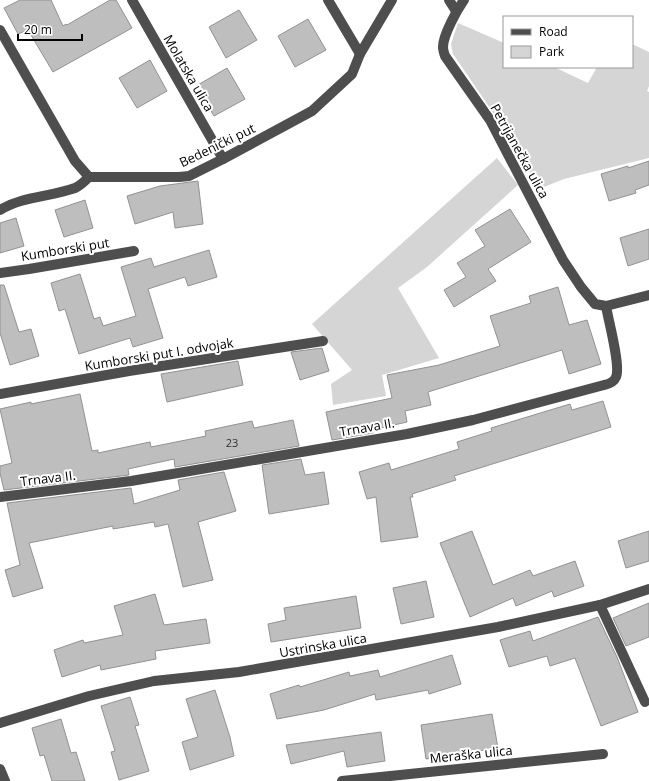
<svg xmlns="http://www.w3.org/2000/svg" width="649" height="781" font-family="'Open Sans',sans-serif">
  <rect width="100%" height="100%" fill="#fff"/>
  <!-- green -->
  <g fill="#d5d5d5">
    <path d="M458 23 504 43V67H554L588 83 597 67H632V44L649 52V86L647 91 649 92V158L564 179 539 189 507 133 453 54 451 44Z"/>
    <path d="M497 158 518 185 427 267 398 288 439 358 382 375 386 396 333 405 331 384 352 370 312 324Z"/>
  </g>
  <!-- building -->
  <g fill="#bebebe" stroke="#929292">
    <path d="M20 0H51L63 26 66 24 67 25 110 0H116L132 28 53 72 28 30 18 34 4 8Z"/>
    <path d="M239 10 257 40 226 58 209 27Z"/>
    <path d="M308 19 326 50 295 67 278 36Z"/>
    <path d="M150 60 167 91 137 108 119 78Z"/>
    <path d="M227 68 245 99 214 116 196 86Z"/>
    <path d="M649 161V185L635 190 636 193 609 201 601 174 628 166V168Z"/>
    <path d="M198 181 203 224 175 228 173 212 135 224 127 196 160 186Z"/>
    <path d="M85 200 93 228 64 237 55 210Z"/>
    <path d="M510 209 531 242 488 269 496 281 454 307 444 290 466 277 457 263 485 246 475 230Z"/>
    <path d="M16 218 24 246 0 253V223Z"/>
    <path d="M649 229V259L628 266 620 238Z"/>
    <path d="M209 250 217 277 188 286 185 277 148 289 163 338 133 347 130 338 79 354 65 309 59 311 51 283 80 274 94 319 100 317 103 326 136 316 121 267 151 258 154 267Z"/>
    <path d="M0 285H4L19 332 31 329 39 356 10 365 0 333Z"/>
    <path d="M558 287 569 325 587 320 601 364 569 374 562 350 428 392 431 405 405 411 407 422 372 430 373 433 332 440 326 412 392 398 387 375 439 365 500 346 490 316 531 303 529 296Z"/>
    <path d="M322 348 329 371 300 380 291 352Z"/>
    <path d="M238 361 243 385 167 402 161 374Z"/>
    <path d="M80 394 92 451 98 450V453L150 442 151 447 206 436 205 431 252 421 254 428 293 420 299 446 175 467 174 459 128 469 129 475 4 490 0 473V466L12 463 0 409 31 402V404Z"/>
    <path d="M603 401 611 427 454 476 456 480 412 494 413 497H410L418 537 381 542 376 497 367 499 359 472 389 463 391 470 459 449 457 442 492 431 491 428 570 404 572 410Z"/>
    <path d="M301 459 305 475 324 472 329 504 269 514 262 465Z"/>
    <path d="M224 472 236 511 198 522 213 580 183 587 168 524 155 527 154 522 113 529V526L29 543 43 588 13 597 5 570 20 565 7 503 131 488 134 504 180 490 178 480Z"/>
    <path d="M472 531 493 585 530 570 533 576 575 561 584 586 554 597 552 591 516 606 513 598 470 617 440 543Z"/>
    <path d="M649 531V561L626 568 618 541Z"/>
    <path d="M426 581 434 617 401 624 393 588Z"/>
    <path d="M155 594 164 625 206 619 210 643 155 651 156 659 101 670 100 665 62 677 54 650 83 640 84 643 123 635 114 606Z"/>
    <path d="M356 596 361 628 271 642 268 624 286 620 284 608Z"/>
    <path d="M649 603V637L626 646 613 618Z"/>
    <path d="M598 617 617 657 638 712 601 726 575 658 550 666 547 656 509 667 500 640 530 631 533 641Z"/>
    <path d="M452 655 461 684 429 694 428 690 376 700 375 694 324 710 277 719 270 694 299 685 300 687 349 672 350 676 378 670 380 677Z"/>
    <path d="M215 690 230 737 234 756 190 770 182 742 198 737 186 699Z"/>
    <path d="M130 697 139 725 135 726 149 771 119 780 111 752 115 751 101 706Z"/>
    <path d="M492 714 498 748 426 759 421 725Z"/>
    <path d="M61 719 71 753 76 752 85 781H52L44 755 40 756 32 728Z"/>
    <path d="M381 732 385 761 347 767 344 751 291 764 286 745Z"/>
  </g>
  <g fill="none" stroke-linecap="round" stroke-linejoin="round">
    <!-- minor -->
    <g stroke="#4e4e4e" stroke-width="10">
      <path d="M132 0 223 159"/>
      <path d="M328 0 360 54"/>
      <path d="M449 0 456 11"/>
      <path d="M464 0C457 10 443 35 443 47 443 50 444 53 445 56L490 120 563 260 581 287 595 304 606 306"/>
      <path d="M0 30 75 161 89 177H179L189 176 223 159 312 111 352 74 360 54 392 0"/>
      <path d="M0 210C23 196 50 197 75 188 80 186 85 181 89 177"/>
      <path d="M0 273 29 269 134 251"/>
      <path d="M0 394 129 371 323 341"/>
      <path d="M0 497 131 481 407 434 473 420 604 385C609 384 614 382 616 377 621 366 608 319 606 306L649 295"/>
      <path d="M600 605 645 702"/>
      <path d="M0 723 89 696 154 681 239 672 498 627 600 605 649 589"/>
      <path d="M0 769 5 781"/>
      <path d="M342 781 603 754"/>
    </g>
  </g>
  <g text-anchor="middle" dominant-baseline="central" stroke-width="4" stroke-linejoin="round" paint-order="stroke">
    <!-- number labels -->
    <g font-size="11" fill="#303030">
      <text x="232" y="442">23</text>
    </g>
    <!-- street labels -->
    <g font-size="13" fill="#000" stroke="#fff">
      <text transform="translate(189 73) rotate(60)">Molatska ulica</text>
      <text transform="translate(217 145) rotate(-26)">Bedenički put</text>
      <text transform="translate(520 151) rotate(61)">Petrijanečka ulica</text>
      <text transform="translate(65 249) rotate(-9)">Kumborski put</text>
      <text transform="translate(159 354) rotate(-9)">Kumborski put I. odvojak</text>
      <text transform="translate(367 427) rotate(-10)">Trnava II.</text>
      <text transform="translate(48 478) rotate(-7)">Trnava II.</text>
      <text transform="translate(323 645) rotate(-10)">Ustrinska ulica</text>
      <text transform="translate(471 754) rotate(-6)">Meraška ulica</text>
    </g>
  </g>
  <!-- legend -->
  <rect x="503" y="16" width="130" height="52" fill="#ffffff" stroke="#999999"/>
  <rect x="511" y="29" width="20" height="6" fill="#4e4e4e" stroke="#999999"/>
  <text x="539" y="36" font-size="12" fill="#000000">Road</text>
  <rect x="511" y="46" width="20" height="12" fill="#d5d5d5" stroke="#999999"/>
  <text x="539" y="56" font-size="12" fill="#000000">Park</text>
  <!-- scale -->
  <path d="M18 34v6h64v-6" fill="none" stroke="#000000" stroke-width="2"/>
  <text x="24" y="34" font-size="12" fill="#000000" stroke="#ffffff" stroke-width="3" paint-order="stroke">20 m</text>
</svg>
